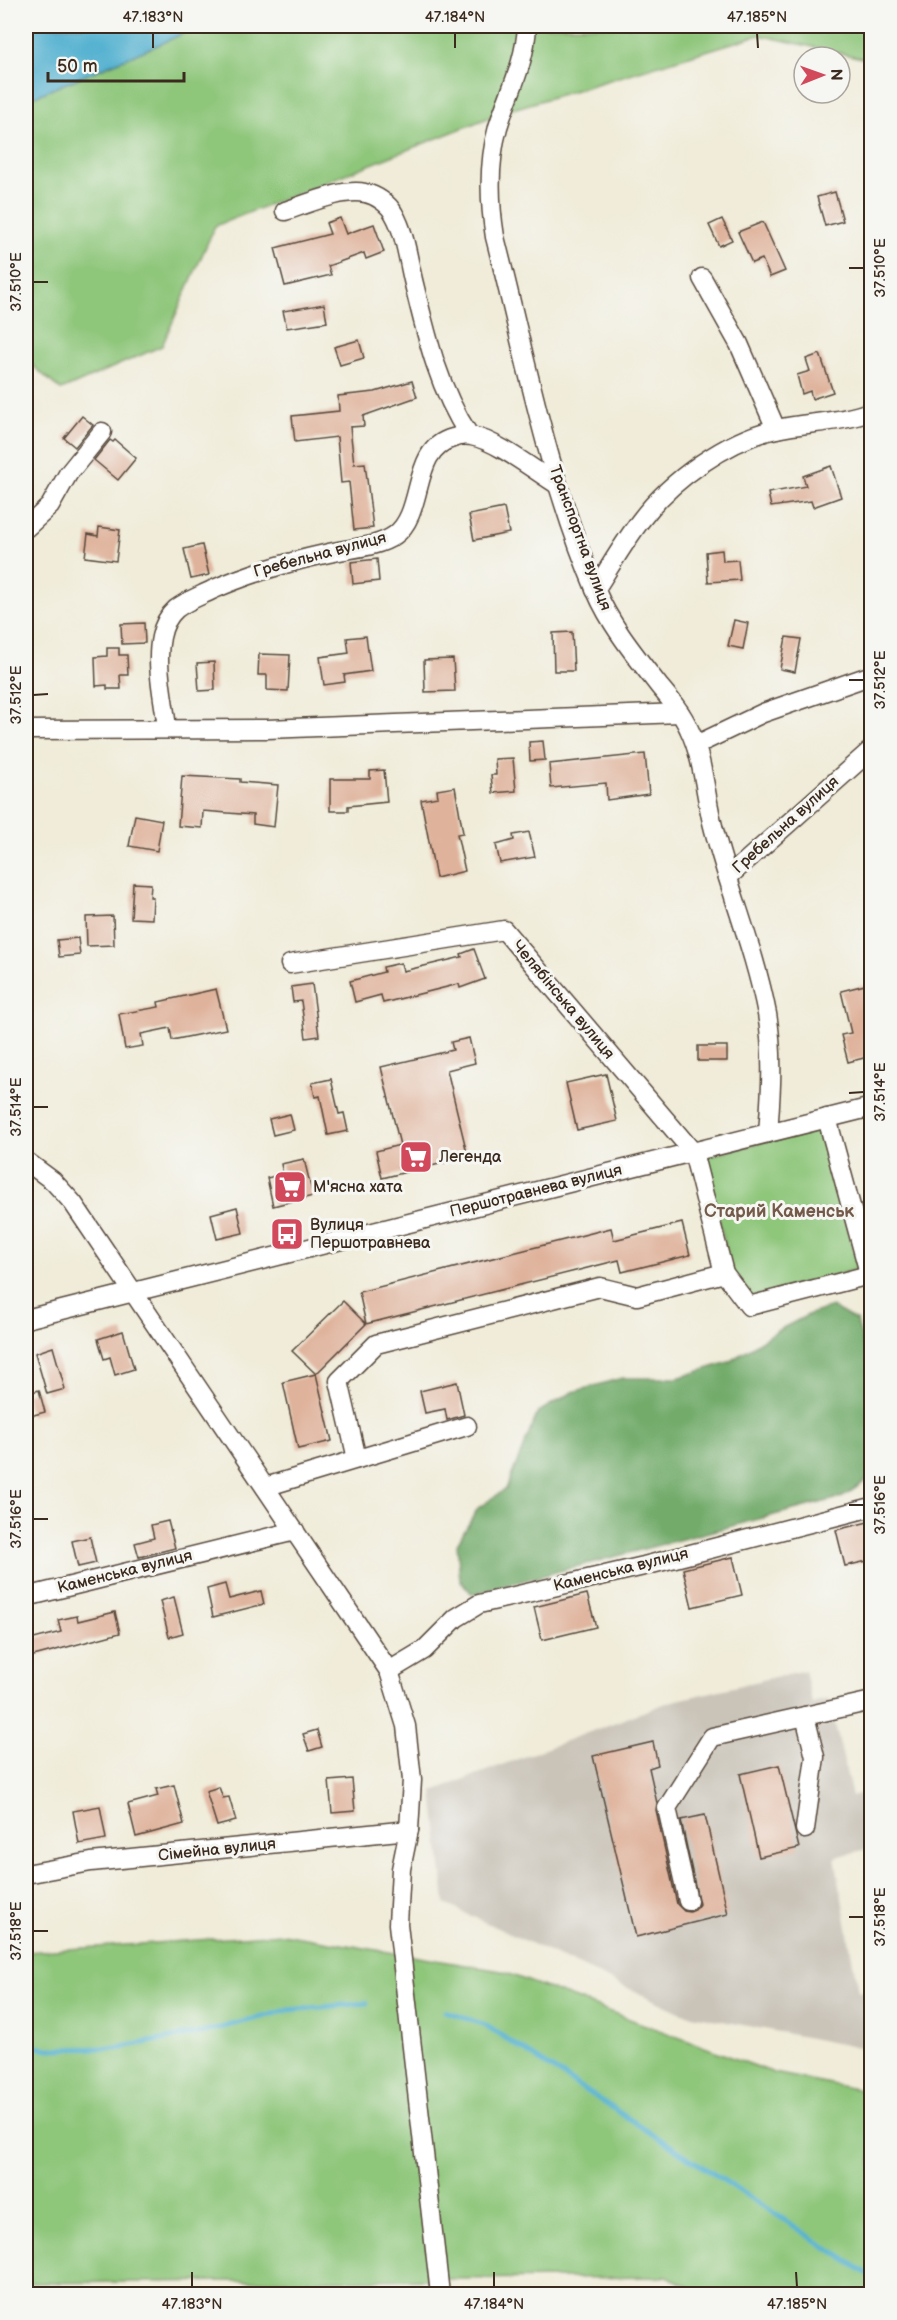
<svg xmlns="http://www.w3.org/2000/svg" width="897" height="2320" font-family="'Balsamiq Sans',sans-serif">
  <rect width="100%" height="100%" fill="#f6f6f2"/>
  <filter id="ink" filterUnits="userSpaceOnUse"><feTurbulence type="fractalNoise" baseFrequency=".0167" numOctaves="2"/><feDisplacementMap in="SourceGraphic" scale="12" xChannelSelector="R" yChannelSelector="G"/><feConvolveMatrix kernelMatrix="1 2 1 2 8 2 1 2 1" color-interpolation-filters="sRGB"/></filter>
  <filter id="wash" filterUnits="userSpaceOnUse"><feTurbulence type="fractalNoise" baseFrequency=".008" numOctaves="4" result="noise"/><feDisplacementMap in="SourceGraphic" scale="24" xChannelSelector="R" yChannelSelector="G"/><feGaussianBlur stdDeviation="1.35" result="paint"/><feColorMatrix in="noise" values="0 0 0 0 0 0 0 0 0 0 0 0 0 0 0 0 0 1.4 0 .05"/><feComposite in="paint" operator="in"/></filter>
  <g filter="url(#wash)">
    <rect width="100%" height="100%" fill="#f0ecd9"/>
    <!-- industrial -->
    <path fill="#c9c3b8" d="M805 1670 812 1703 829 1699 852 1796 863 1793 871 1829V1848L835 1857 858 1992 871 1989V2050L682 2013 445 1904 433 1791 669 1702Z"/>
    <!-- green -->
    <g fill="#8ec67a" stroke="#64784c" stroke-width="1.5">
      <path d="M26 26H871V60L759 35 503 112 215 226 162 346 61 390 26 360Z"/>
      <path d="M821 1127 859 1269 752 1297 731 1269 703 1157Z"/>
      <path d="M282 1934 501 1971 774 2073 871 2092V2294H707L667 2277 26 2283V1952Z"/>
    </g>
    <!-- forest -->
    <path fill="#72ab6a" stroke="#566a44" stroke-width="1.5" d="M832 1307 857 1321 871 1374V1477L843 1497 472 1594 460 1580 457 1544 478 1508 506 1489 538 1412 573 1392 622 1378H677L729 1362 773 1333 810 1314Z"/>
    <!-- water -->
    <path fill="#52b1d0" stroke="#466e77" stroke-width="1.5" d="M26 26H199L165 42 26 100Z"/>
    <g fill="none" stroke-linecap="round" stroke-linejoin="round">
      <!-- stream -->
      <g stroke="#52b1d0" stroke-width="5">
        <path d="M445 2011 485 2025 872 2277"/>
        <path d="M26 2046 50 2049 116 2048 205 2032 288 2010 367 2003"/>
      </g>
    </g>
    <g id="blocks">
      <!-- building -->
      <g fill="#dfb29b">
        <path d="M835 192 843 221 825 226 817 197Z"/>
        <path d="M340 218 346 234 374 224 384 252 366 259 364 253 328 266 331 275 285 286 275 248 330 234 326 223Z"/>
        <path d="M722 219 732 240 719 246 709 225Z"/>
        <path d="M763 222 785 271 770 277 762 259 752 263 738 232Z"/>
        <path d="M324 304 327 322 287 328 283 311Z"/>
        <path d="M359 340 364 358 340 365 334 347Z"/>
        <path d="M820 354 833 392 812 399 810 391 802 394 797 375 810 371 806 359Z"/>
        <path d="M412 381 417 397 363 416 364 426 350 427 354 464 365 463 373 528 354 530 349 482 341 483 337 437 295 442 292 416 339 411 338 396 375 392Z"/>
        <path d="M82 416 93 425 75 447 64 438Z"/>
        <path d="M110 440 113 442 115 440 136 458 118 480 94 460Z"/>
        <path d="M831 466 841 497 813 507 811 501 771 507 768 493 806 486 803 476Z"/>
        <path d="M504 508 509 533 474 540 469 515Z"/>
        <path d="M99 527 120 530 116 561 85 557 88 534 98 536Z"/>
        <path d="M202 545 209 575 191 579 184 549Z"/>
        <path d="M722 550 723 561 738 560 740 580 708 582 706 552Z"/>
        <path d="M377 559 379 581 353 584 351 562Z"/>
        <path d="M734 620 748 623 743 649 728 646Z"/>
        <path d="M144 623 145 643 122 644 121 624Z"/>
        <path d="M572 632 574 671H554L553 633Z"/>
        <path d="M366 636 371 671 344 675 345 682 324 685 320 657 349 653 347 638Z"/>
        <path d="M786 637 801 639 795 672 780 669Z"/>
        <path d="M107 648H119V655H127L128 675H120L121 689H107V685L96 686 95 657 107 656Z"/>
        <path d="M259 654 290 655 288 691 267 690V675H258Z"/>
        <path d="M453 659 455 691 425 692 424 660Z"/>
        <path d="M214 662 215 690 199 691 197 663Z"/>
        <path d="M543 741 545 760 530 761 529 742Z"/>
        <path d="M645 754 649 794 607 800 606 783 551 788 549 764Z"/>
        <path d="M513 758 516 791 493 793 491 775H496L495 759Z"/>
        <path d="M384 770 387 802 348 806V811H330V779H370V771Z"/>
        <path d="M182 776 240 779V782L278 785 274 827 253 824V815L203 811 202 828 178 826Z"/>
        <path d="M455 787 463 833 457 834 465 871 436 878 421 800 438 797 437 790Z"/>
        <path d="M135 815 162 820 157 851 129 846Z"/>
        <path d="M529 832 535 857 500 863 496 845 514 840 513 835Z"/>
        <path d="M133 883 151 884 150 897H153L152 919 131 918Z"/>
        <path d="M113 916 114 945 87 946 86 917Z"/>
        <path d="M78 938 80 955 59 957 57 940Z"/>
        <path d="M474 949 485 979 460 988 459 984 383 1003 381 995 355 1002 350 981 384 972 383 967 401 963 403 971 462 957 461 954Z"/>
        <path d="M312 984 319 1036 306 1038 301 1001 293 1002 291 987Z"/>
        <path d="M865 985 872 1012V1056L848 1062 841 1035 851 1033 841 991Z"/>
        <path d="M216 989 226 1029 172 1040 170 1028 141 1034 143 1046 125 1049 119 1014 159 1007 158 1002Z"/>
        <path d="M469 1038 475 1063 447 1070 468 1157 382 1178 376 1151 400 1145 381 1067 453 1050 451 1042Z"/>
        <rect x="698" y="1046" width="29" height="15"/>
        <path d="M606 1074 617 1121 577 1130 566 1083Z"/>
        <path d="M331 1079 339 1114 344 1113 348 1131 328 1135 320 1096 315 1097 312 1083Z"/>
        <path d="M290 1114 294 1130 273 1135 269 1119Z"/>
        <path d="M304 1159 313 1196 273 1206 267 1178 283 1174 281 1164Z"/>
        <path d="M237 1207 243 1233 217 1239 211 1214Z"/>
        <path d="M682 1223 690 1255 622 1272 619 1260 366 1324 316 1374 292 1351 343 1301 366 1324 359 1292 611 1228 614 1240Z"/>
        <path d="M123 1331 134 1369 115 1375 110 1357 104 1359 98 1339Z"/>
        <path d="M53 1347 65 1389 47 1394 35 1353Z"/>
        <path d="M316 1374 332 1441 298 1449 283 1382Z"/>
        <path d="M457 1382 464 1415 447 1420 445 1409 425 1413 420 1391Z"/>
        <path d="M39 1390 45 1412 30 1416 26 1394Z"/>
        <path d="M168 1521 175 1548 139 1557 135 1543 154 1538 151 1525Z"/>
        <path d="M872 1521V1560L845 1566 836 1530Z"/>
        <path d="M90 1537 96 1563 78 1567 72 1541Z"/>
        <path d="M733 1557 742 1595 692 1607 683 1569Z"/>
        <path d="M225 1584 229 1599 261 1591 264 1604 213 1617 207 1589Z"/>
        <path d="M587 1594 596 1627 542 1640 534 1607Z"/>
        <path d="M174 1597 183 1633 169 1637 160 1601Z"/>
        <path d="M115 1612 120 1633 26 1658V1641L61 1632 58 1620 77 1616 78 1621Z"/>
        <path d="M317 1730 322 1747 309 1751 303 1734Z"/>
        <path d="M653 1742 658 1765 649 1768 657 1803 656 1810 677 1904 684 1911 690 1912 695 1910 699 1904 681 1820 705 1815 728 1914 636 1937 593 1756Z"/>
        <path d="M779 1765 799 1848 759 1857 740 1774Z"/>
        <path d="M352 1779 355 1811 332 1813 329 1781Z"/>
        <path d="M174 1785 184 1824 136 1837 128 1804 158 1796 156 1789Z"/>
        <path d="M219 1787 223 1798 229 1797 236 1821 217 1826 206 1791Z"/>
        <path d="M100 1806 106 1839 79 1844 73 1811Z"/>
      </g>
    </g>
  </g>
  <g filter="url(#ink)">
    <use href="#blocks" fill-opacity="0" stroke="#56473a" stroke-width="1.5"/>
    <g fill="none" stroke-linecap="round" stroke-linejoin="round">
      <!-- minor casing -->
      <g stroke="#56473a" stroke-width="21">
        <g id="minor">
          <path d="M527 26C525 64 509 92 498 127 488 163 489 200 495 237 525 354 548 479 596 591 611 626 635 655 659 686 670 699 682 713 689 729 704 760 705 797 714 830 730 892 755 951 767 1014 774 1054 771 1094 768 1133"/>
          <path d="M285 211C307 204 343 188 365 193 376 195 389 204 394 214 405 233 408 259 413 280 426 334 438 388 469 435"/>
          <path d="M702 278 739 344 776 429"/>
          <path d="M26 528 50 506 68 474 102 432"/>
          <path d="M595 590C610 567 624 542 641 520 671 480 727 440 776 429 808 422 841 423 872 411"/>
          <path d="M167 728C164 700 155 665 161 637 163 627 168 616 176 609 186 601 200 596 212 590 250 573 288 562 329 553 349 548 377 548 395 535 426 512 410 449 453 438 458 436 466 435 471 436 496 440 535 471 558 485"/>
          <path d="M26 730 267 729 680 713"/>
          <path d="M696 745 763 713 872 675"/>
          <path d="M728 877 872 749"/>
          <path d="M290 964 504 930 693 1152 724 1273 749 1306 869 1275"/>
          <path d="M827 1118 872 1284"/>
          <path d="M26 1161 53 1181 73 1203 389 1671 406 1726 412 1780 409 1830 401 1869 398 1924 440 2294"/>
          <path d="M26 1319 872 1107"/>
          <path d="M357 1459 339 1381 376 1344 600 1287 637 1296 724 1273"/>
          <path d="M265 1487 467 1426"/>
          <path d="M26 1597 295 1531"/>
          <path d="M389 1671 424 1650 456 1618 479 1604 644 1566 872 1507"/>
          <path d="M805 1829 815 1757 805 1716"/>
          <path d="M26 1874 91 1862 409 1830"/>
          <path d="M688 1901 667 1808 712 1737 872 1701"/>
        </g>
      </g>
      <!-- minor -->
      <use href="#minor" stroke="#fff" stroke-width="18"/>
    </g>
  </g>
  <!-- ticks -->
  <path fill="none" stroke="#3b2a1e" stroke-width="2" d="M153 33V48M455 33V48M757 33 758 48M849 268H864M33 282H48M849 680H864M33 695 48 694M849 1093 864 1092M33 1107H48M849 1505H864M33 1519H48M849 1917H864M33 1931H48M192 2272V2287M494 2272V2287M796 2272 797 2287"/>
  <!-- icons -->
  <defs>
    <g id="supermarket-square" transform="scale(1.725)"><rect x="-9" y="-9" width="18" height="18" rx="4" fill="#d1495b" stroke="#f6f6f2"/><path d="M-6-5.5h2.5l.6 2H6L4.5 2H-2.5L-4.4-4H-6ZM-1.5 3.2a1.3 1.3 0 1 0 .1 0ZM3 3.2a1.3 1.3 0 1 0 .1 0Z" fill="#fff"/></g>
    <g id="bus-square" transform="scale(1.725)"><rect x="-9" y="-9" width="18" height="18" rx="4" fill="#d1495b" stroke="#f6f6f2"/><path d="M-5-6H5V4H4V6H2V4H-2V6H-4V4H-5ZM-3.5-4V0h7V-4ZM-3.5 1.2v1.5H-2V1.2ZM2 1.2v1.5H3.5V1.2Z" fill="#fff"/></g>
  </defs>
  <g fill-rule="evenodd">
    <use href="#supermarket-square" x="416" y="1157"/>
    <use href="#supermarket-square" x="290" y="1187"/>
    <use href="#bus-square" x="287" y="1234"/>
  </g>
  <g text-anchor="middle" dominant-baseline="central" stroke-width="6" stroke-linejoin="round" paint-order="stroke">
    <!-- street labels -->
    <g font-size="16" fill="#3b2a1e" stroke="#f6f6f2">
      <text transform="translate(580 538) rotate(70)">Транспортна вулиця</text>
      <text transform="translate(320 555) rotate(-15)">Гребельна вулиця</text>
      <text transform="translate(786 825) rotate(-42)">Гребельна вулиця</text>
      <text transform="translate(563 1000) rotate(50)">Челябінська вулиця</text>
      <text transform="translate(536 1191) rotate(-14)">Першотравнева вулиця</text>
      <text transform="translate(621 1570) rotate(-14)">Каменська вулиця</text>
      <text transform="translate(125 1572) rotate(-14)">Каменська вулиця</text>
      <text transform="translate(217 1850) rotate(-6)">Сімейна вулиця</text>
    </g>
    <!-- poi labels -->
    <g font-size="16" fill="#3b2a1e" stroke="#f6f6f2" text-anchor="start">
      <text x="439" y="1157">Легенда</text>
      <text x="313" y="1187">М'ясна хата</text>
      <text x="310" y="1225">Вулиця<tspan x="310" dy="18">Першотравнева</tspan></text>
    </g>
    <!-- neighbourhood labels -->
    <g font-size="18" font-weight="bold" fill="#745a4a" stroke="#f6f6f2">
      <text x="779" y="1211">Старий Каменськ</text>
    </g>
  </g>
  <!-- margin -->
  <rect width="897" height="2320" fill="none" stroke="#f6f6f2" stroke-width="66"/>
  <!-- north arrow -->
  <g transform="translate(822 75) rotate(89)"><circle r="28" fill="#f6f6f2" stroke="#aba49d" stroke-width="1.5"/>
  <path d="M0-4.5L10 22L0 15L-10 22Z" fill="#d1495b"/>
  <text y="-9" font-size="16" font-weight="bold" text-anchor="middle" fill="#3b2a1e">N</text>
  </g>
  <!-- scale -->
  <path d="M48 72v9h136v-9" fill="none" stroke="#3b2a1e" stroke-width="3"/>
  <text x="57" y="72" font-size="18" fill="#3b2a1e" stroke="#f6f6f2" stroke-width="4.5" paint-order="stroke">50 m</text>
  <rect x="33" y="33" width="831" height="2254" fill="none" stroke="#3b2a1e" stroke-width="2"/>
  <g font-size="15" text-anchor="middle" fill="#3b2a1e">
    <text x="153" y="22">47.183°N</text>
    <text x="455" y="22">47.184°N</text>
    <text x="757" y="22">47.185°N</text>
    <text transform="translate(880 268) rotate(-90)" y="5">37.510°E</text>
    <text transform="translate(16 282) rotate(-90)" y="5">37.510°E</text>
    <text transform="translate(880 680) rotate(-90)" y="5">37.512°E</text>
    <text transform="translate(16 695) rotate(-90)" y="5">37.512°E</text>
    <text transform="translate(880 1092) rotate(-90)" y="5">37.514°E</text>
    <text transform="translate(16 1107) rotate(-90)" y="5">37.514°E</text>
    <text transform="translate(880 1505) rotate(-90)" y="5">37.516°E</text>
    <text transform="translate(16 1519) rotate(-90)" y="5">37.516°E</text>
    <text transform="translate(880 1917) rotate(-90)" y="5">37.518°E</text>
    <text transform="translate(16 1931) rotate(-90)" y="5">37.518°E</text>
    <text x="192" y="2309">47.183°N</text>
    <text x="494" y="2309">47.184°N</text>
    <text x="797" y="2309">47.185°N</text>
  </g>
</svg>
